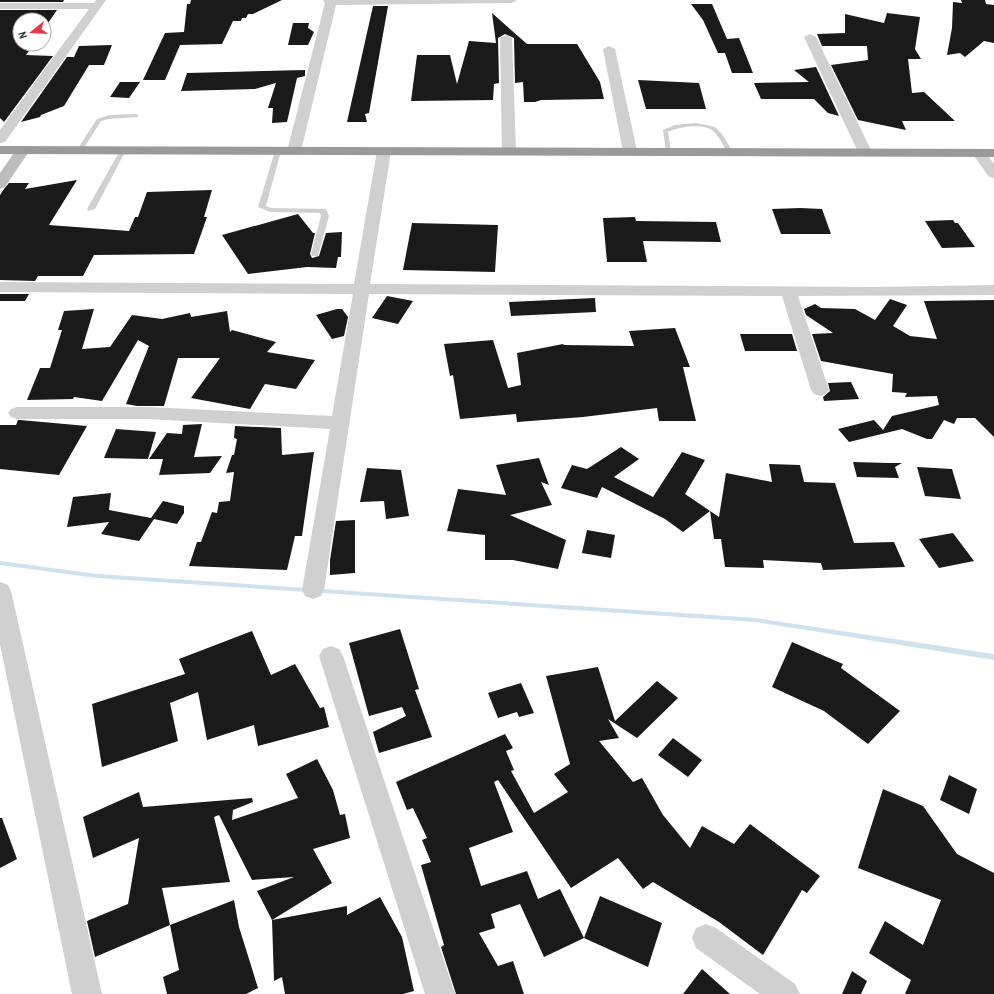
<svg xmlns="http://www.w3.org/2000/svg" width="994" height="994" font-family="'Archivo Narrow',sans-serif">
  <rect width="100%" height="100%" fill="#fff"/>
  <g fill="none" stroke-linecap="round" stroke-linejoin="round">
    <!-- stream -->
    <path fill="#cfe2ee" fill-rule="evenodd" d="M0 561 97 574 756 618 994 654V660L756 622 97 578 0 565Z"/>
  </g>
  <!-- building -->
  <g fill="#1a1a1a">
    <path d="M0 0H64L63 2H0Z"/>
    <path d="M191 0H282L253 14H248L246 18H242L241 21H233L222 44 180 45 165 80H143L165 33 184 32 187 4H190Z"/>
    <path d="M961 0H985L986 4 994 5V43L984 41 965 57 960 53 947 55 952 28 953 2 962 3Z"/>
    <path d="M691 4H712L727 39 739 38 753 73H732L725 53H718L703 20Z"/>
    <path d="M373 6H388L369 113 365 114 367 122H347Z"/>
    <path d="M0 10H57L44 29V20H20V44H34L26 55 53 56 4 122 0 118Z"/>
    <path d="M492 13 527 44H577L600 82 604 99 541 100 535 102H524L523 82 515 83 514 38 505 34 498 38 499 83 494 84 493 100 411 101 417 55H450L457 84 469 41 496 43Z"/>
    <path d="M887 13 920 17 915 49 921 59H908L912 93 924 92 955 121H902L906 130 858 120 831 65 868 60 867 46H822L817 34 845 33V14L884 23Z"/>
    <path d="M293 23H309L308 28 314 32 308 45H288Z"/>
    <path d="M112 45 104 65H89L64 106 41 115 40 117 21 122 67 57H74L79 46Z"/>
    <path d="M816 67 839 116 828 113 814 99H761L754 83 809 82 794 70Z"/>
    <path d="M305 70V76L297 78 287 122 272 123 273 108H268L276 83 255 89 181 91 187 73Z"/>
    <path d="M638 80 699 83 706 109H646Z"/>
    <path d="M120 82H140L129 98 110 97Z"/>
    <path d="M77 180 49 225 129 231 135 217H138L147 192 212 190 204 217H207L194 254 94 255 83 276H38L35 281 0 280V195L4 189 9 183H29L25 189Z"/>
    <path d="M800 208 822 209 831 234H781L772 209Z"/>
    <path d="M298 214 313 233H315L310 254 312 258 319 256 326 233 342 232 341 257H338L336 268 307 267 248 274 222 235Z"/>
    <path d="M635 217 636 221 716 222 721 242 643 241 647 262H607L603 218Z"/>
    <path d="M953 220 955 223H958L975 247 942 248 925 221Z"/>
    <path d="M412 223 498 225 495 272 403 270Z"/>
    <path d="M0 294H29L25 301H0Z"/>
    <path d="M387 296 413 301 398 324 372 318Z"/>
    <path d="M595 298 596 312 511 316 509 302Z"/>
    <path d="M890 299 907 305 893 326 910 336 937 339 924 301 994 300V437L975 418H957L954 424 944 420 932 439H927L902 429 849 442 838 429 874 420 883 430 892 416 939 405 937 396 905 397 907 393 892 392 893 374 821 361 812 334 833 333 806 315 804 309 815 304 821 308 855 309 875 320Z"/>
    <path d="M94 309 82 349 110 347 132 315 162 319 190 313 191 317 227 311 230 332 232 330 276 342 267 352 315 360 296 389 265 384 250 409 191 398 220 358H178L164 406H137L126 404 149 346 138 340 102 401 74 397 73 399 27 400 40 368H50L62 330H58L64 311Z"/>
    <path d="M337 309H342L348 317 344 336 332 339 316 315Z"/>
    <path d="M675 328 690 367H683L696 421H659L657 408 583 417 517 422 516 414 460 419 453 375 450 376 444 344 493 340 508 388 521 385 517 353 563 344 564 345 634 346 629 331Z"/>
    <path d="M740 334H792L797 351H745Z"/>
    <path d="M851 382 859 399 824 401 823 397 830 391 828 383Z"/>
    <path d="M18 420H20L87 426 59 475 0 469V425H16Z"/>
    <path d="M202 424 194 457 222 456 210 473 159 475 163 459H149L167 433 182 434 183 425Z"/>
    <path d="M235 426 281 428 282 455 314 452 302 536H295L287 570 189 566 197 542H201L212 512 217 513 219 502 230 501 234 472 226 473 232 455H234L237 439 234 438Z"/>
    <path d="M116 429 156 432 148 459 104 458Z"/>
    <path d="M621 447 639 459 614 477 653 497 682 452 705 460 685 494 719 517 726 473 772 482 769 464 800 465 804 482 835 483 854 543 894 542 905 567 823 570 821 563 763 560 764 568 725 567 721 539H714L710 511 683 532 665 519 602 487 597 498 561 488 572 465 587 469Z"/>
    <path d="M539 458 549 485 541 482 552 505 510 515 566 540 558 569 513 560H485V535L447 531 458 489 506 495 496 465Z"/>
    <path d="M853 462 889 463H902L895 467 899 478 857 477Z"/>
    <path d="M917 467 952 469 961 499 925 496Z"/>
    <path d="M367 468 401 470 409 516 386 519 384 501 360 502Z"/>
    <path d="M111 493 109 510 151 518 163 501 184 506V513L177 524 154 519 139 541 101 534 109 522 67 527 73 497Z"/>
    <path d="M355 520V573L330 575V560L336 521Z"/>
    <path d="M587 530 615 535 611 558 582 553Z"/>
    <path d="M953 533 974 561 939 568 919 539Z"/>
    <path d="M400 629 419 689 415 690 432 737 379 753 373 732 406 716 402 707 369 716 349 643Z"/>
    <path d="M252 631 271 675 295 664 320 708 324 707 329 727 258 746 254 725 207 740 198 692 170 703 178 741 102 767 92 704 185 674 179 659Z"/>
    <path d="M792 642 843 664 841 668 900 711 868 744 824 711 772 687Z"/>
    <path d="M598 667 615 721 657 681 678 698 637 738 608 719 619 738 599 741 633 782 642 778 663 815 690 848 702 826 734 844 750 824 820 876 807 893 802 890 763 955 719 922 653 882 643 889 618 858 571 888 498 780 494 782 513 832 469 848 481 886 527 871 538 899 560 889 584 938 544 957 520 904 491 914 495 928 479 933 498 966 513 961 524 994H456L441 947 444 945 421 865 431 862 422 840 427 838 413 808 407 810 396 782 505 734 513 748 506 751 514 770 511 771 534 813 568 792 554 774 570 764 546 676Z"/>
    <path d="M521 683 534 713 519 717 517 712 498 718 488 693Z"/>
    <path d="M673 738 702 760 688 777 658 755Z"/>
    <path d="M317 759 333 790 340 815 345 814 350 838 313 849 332 883 272 920 257 891 294 877 252 880 219 815 214 817 230 882 162 888 170 925 95 957 87 921 128 904 139 838 93 858 83 817 139 792 143 807 252 798 253 802 233 810 232 820 298 798 286 774Z"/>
    <path d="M949 775 977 789 969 814 940 800Z"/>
    <path d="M883 789 923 806 957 854 994 873V994H905L911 980 869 953 885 921 923 945 941 900 858 868Z"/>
    <path d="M0 818H2L17 859 0 868Z"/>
    <path d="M600 896 662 923 648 967 584 938Z"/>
    <path d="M380 897 402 937 414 991 403 994H285L282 977 274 981 272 920 347 906V915Z"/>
    <path d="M234 900 239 927 258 988 246 994H167L163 977 179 970 170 925Z"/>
    <path d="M702 969 730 994H683Z"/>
    <path d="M852 971 867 981 861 994H842Z"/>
  </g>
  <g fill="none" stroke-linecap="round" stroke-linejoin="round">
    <!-- lane -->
    <g fill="#d0d0d0" fill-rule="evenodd">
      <path d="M136 114 139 116 138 117 109 119 101 121 82 151 77 150 97 119 109 115Z"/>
      <path d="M696 123 715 127 722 134 733 152 732 153H728C723 146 719 135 712 130 701 123 679 127 668 132L671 151 666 152 663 130 675 125Z"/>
      <path d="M121 149 126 150 95 209 88 211 87 209Z"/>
      <path d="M278 149 281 151 266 206 271 208 326 209 329 216 318 256H312L311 254 321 216 320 213 270 212 258 207 275 151Z"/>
    </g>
    <!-- street -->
    <g fill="#d0d0d0" fill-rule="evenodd">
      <path d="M96 0H106L5 142 0 143V130L89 9H0V3H94Z"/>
      <path d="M323 0H517L512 3 336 5 301 151 299 154H289L287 151 325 3Z"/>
      <path d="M810 34 816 37 872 152 870 155H860L858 152 804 37Z"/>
      <path d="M506 35 512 38 516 151 514 154H504L502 151 500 38Z"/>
      <path d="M609 46 615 49 637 151 635 154H625L623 151 603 49Z"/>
      <path d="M384 147 389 148 391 151 370 284 872 287 994 285V295L798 296 829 390 826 394 820 396 814 394 811 390 782 296 369 294 324 590 321 596 313 599 305 596 302 590 330 429 148 419H17L11 417 8 413 11 409 17 407H148L332 416 353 294 0 292V282L354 284 377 151 379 148Z"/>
      <path d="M979 149 984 150 994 164V178L989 177 972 153 974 150Z"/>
      <path d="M0 582 8 585 11 591 102 994H72L0 644Z"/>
      <path d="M331 646 339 649 343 656 455 994H425L319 656 323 649Z"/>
      <path d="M706 924 716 928 795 984 800 994H760L696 948 692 938 696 928Z"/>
    </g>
    <!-- secondary -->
    <path fill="#bdbdbd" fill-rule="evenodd" d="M23 146 28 147 30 150 5 187 0 189V173L18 147Z"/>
    <!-- highway -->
    <path fill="#9a9a9a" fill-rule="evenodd" d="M0 146 994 149V157L0 154Z"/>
  </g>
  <!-- north arrow -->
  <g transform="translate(32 32) rotate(252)"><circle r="19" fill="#ffffff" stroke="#adadad"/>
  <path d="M0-3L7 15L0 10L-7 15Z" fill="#e63946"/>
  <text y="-6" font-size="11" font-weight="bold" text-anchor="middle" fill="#333333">N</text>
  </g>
</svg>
